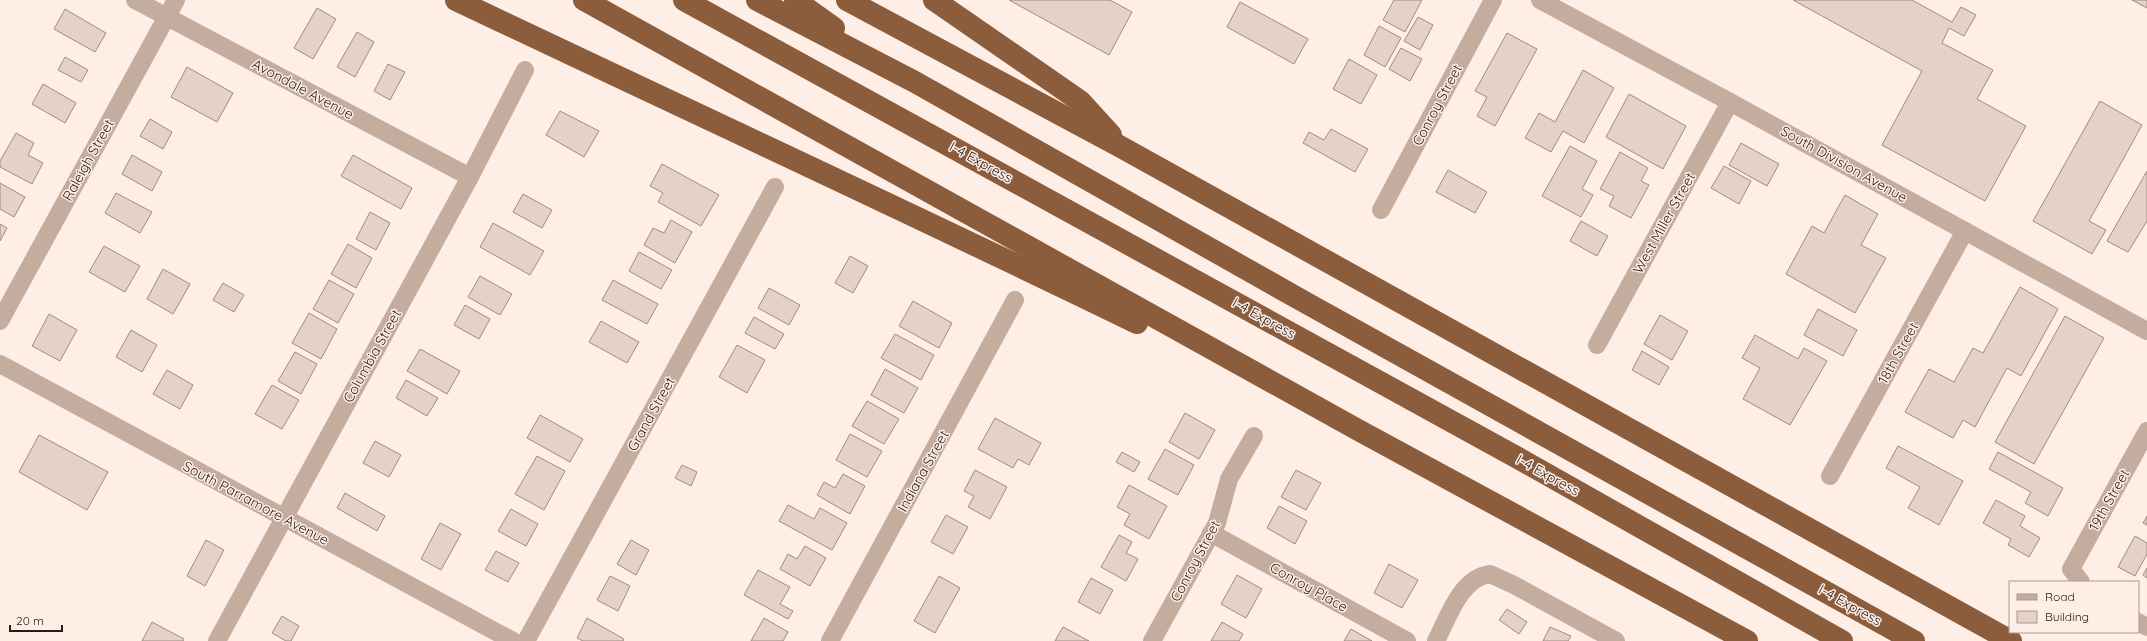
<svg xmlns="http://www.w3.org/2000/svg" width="2147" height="641" viewBox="0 0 2147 641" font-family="Quicksand,sans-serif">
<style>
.building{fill:#e5d2c7;stroke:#9d8c82}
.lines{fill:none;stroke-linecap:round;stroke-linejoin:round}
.minor{stroke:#c4ac9e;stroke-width:18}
.highway{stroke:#8c5d3d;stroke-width:22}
.labels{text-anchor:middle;stroke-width:3;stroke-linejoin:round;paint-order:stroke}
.street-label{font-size:14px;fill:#231c18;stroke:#feeee5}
</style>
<rect width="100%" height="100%" fill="#feeee5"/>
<g class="building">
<path d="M1009 0H1110L1132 12 1109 55Z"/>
<path d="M1394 0H1422L1405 32 1383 20Z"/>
<path d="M1793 0H1912L1952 22 1961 7 1976 15 1964 36 1949 28 1942 43 1993 70 1977 99 2026 126 1985 201 1882 145 1922 71Z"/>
<path d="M2132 0H2147V8Z"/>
<path d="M1240 2 1308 39 1294 64 1227 27Z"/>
<path d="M317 8 336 19 313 59 294 48Z"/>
<path d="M65 9 106 33 95 52 54 29Z"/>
<path d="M1418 17 1433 25 1420 50 1404 41Z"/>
<path d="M1379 26 1401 38 1385 67 1364 55Z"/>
<path d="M357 32 374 42 355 77 337 67Z"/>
<path d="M1507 33 1537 49 1495 126 1477 116 1487 97 1475 91Z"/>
<path d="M1401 48 1422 59 1410 81 1389 69Z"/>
<path d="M65 57 88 70 81 82 58 70Z"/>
<path d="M1349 59 1377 75 1361 104 1333 89Z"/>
<path d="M388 64 405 72 390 100 374 91Z"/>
<path d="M187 67 233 93 217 122 171 97Z"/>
<path d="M1583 70 1614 88 1584 143 1563 131 1551 152 1525 138 1539 113 1555 122Z"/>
<path d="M43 84 76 103 65 123 32 104Z"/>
<path d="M1629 94 1686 126 1663 169 1606 137Z"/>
<path d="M2100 101 2142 125 2089 221 2106 230 2092 254 2033 221Z"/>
<path d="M560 111 599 131 584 157 546 135Z"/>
<path d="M150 119 172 132 163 149 140 136Z"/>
<path d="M1331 129 1368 149 1355 172 1303 143 1309 132 1324 140Z"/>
<path d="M16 133 34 143 28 155 43 163 32 184 0 167V161Z"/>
<path d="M1741 143 1779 164 1767 186 1729 165Z"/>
<path d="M1570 146 1597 161 1582 189 1593 195 1581 217 1542 196Z"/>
<path d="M1620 152 1648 168 1641 181 1649 185 1631 218 1609 206 1614 196 1600 189Z"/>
<path d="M132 155 162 172 152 191 122 174Z"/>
<path d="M353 155 412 188 401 209 341 176Z"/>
<path d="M662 164 719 195 701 226 658 202 663 193 650 186Z"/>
<path d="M1724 166 1751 181 1739 204 1711 188Z"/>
<path d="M1448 170 1487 192 1475 213 1436 192Z"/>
<path d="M2147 171V221L2128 252 2107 241Z"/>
<path d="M0 183 25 197 14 217 0 209Z"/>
<path d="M116 193 152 212 140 233 105 213Z"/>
<path d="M523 194 552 210 542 228 513 212Z"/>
<path d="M1845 195 1878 214 1861 245 1886 258 1855 313 1786 274 1812 226 1824 233Z"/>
<path d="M370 212 390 223 376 250 356 239Z"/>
<path d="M671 220 692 232 675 263 644 245 653 228 664 233Z"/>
<path d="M1581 221 1608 236 1597 256 1570 241Z"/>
<path d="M493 223 544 251 530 275 480 247Z"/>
<path d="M0 224 7 228 0 241Z"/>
<path d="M348 244 372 258 356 288 331 274Z"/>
<path d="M104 246 140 266 125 292 89 272Z"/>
<path d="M639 252 672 270 661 289 629 271Z"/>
<path d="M850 256 868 266 853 293 835 283Z"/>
<path d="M163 269 190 284 173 314 147 299Z"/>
<path d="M480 276 512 294 500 315 468 297Z"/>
<path d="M329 280 354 294 338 323 313 309Z"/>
<path d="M613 280 658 304 647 324 602 300Z"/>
<path d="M223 283 244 295 234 312 213 300Z"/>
<path d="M2020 287 2058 309 2021 376 2007 368 1975 427 1963 420 1953 438 1905 412 1929 369 1954 382 1973 348 1983 353Z"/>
<path d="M769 288 800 305 789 325 758 308Z"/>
<path d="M913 301 952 323 939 348 899 326Z"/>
<path d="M465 305 490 319 479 339 454 325Z"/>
<path d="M1818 309 1857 330 1843 356 1804 335Z"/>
<path d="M309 313 337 329 321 359 292 343Z"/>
<path d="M49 314 77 330 60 361 32 346Z"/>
<path d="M1660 315 1688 331 1672 360 1644 344Z"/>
<path d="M2065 316 2104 338 2034 464 1995 442Z"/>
<path d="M754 317 784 334 775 349 745 333Z"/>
<path d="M601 321 639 342 627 363 589 342Z"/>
<path d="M131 330 157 345 142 372 116 357Z"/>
<path d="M895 334 934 355 921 380 881 358Z"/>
<path d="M1755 335 1798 359 1804 348 1827 361 1790 425 1743 399 1760 368 1742 358Z"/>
<path d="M737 345 765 360 747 393 719 377Z"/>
<path d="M420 349 460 371 447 394 407 371Z"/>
<path d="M1642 351 1669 367 1659 385 1632 370Z"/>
<path d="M295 352 317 364 301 394 278 381Z"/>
<path d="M885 369 918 388 904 413 871 395Z"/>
<path d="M167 370 193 385 180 409 153 394Z"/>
<path d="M406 380 438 398 427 416 396 398Z"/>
<path d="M272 385 299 400 282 429 255 414Z"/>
<path d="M867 401 899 419 884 444 852 426Z"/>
<path d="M1185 413 1215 430 1199 459 1169 442Z"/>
<path d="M540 415 583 439 570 462 527 438Z"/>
<path d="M995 418 1041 443 1029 465 1018 459 1013 468 978 449Z"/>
<path d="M850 434 882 451 867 477 836 460Z"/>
<path d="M39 435 108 472 87 510 19 472Z"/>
<path d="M375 441 401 455 389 477 363 463Z"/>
<path d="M1898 446 1963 481 1939 525 1908 508 1920 487 1886 468Z"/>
<path d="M1165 449 1194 465 1178 495 1148 479Z"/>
<path d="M1122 452 1140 462 1134 472 1116 462Z"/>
<path d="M1998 452 2063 488 2048 516 2025 503 2031 492 1989 469Z"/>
<path d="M537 456 565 471 544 510 515 494Z"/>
<path d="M682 465 697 472 691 486 675 478Z"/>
<path d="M975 470 1007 487 990 519 968 507 974 496 964 491Z"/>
<path d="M1296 470 1321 483 1306 510 1281 497Z"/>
<path d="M843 474 865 486 850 514 817 495 824 482 835 488Z"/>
<path d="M1129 485 1167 506 1149 539 1124 525 1130 514 1117 507Z"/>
<path d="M345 493 385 516 377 531 337 508Z"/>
<path d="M1996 500 2025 516 2020 526 2040 538 2029 557 2008 545 2011 539 1983 523Z"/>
<path d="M788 505 814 519 820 508 847 523 832 550 779 521Z"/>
<path d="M1279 506 1307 521 1295 544 1267 528Z"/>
<path d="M511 509 538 524 526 546 498 531Z"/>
<path d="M946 515 968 527 953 554 931 542Z"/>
<path d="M2147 516V525L2143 523Z"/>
<path d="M440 523 461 534 441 570 421 559Z"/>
<path d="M1119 535 1132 542 1126 553 1138 559 1126 581 1101 567Z"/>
<path d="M2135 536 2147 543V554L2135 576 2118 567Z"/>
<path d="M206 540 224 550 205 586 187 576Z"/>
<path d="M631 540 649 550 636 575 617 564Z"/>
<path d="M805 546 826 558 810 586 780 569 788 554 797 559Z"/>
<path d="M496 551 519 563 508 582 485 570Z"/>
<path d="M1389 564 1418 580 1402 608 1374 593Z"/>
<path d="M2147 568V578L2143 575Z"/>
<path d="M758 570 790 587 780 604 793 611 788 619 744 595Z"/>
<path d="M1237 575 1262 589 1246 618 1221 604Z"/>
<path d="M610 576 630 586 618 611 597 600Z"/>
<path d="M939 576 960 588 935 633 914 621Z"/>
<path d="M1091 578 1113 590 1100 614 1078 602Z"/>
<path d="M1507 609 1527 622 1519 634 1499 620Z"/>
<path d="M282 616 299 626 291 641H286L272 633Z"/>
<path d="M587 618 624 639 623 641H583L577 638Z"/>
<path d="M764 618 788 632 783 641H751Z"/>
<path d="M152 622 184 639 183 641H142Z"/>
<path d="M1222 622 1243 634 1239 641H1211Z"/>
<path d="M1063 627 1089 641H1055Z"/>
<path d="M1550 627 1571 636 1568 641H1543Z"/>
<path d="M1351 629 1372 641H1344Z"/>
</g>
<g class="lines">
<g class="minor">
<path d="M135 0 470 177"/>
<path d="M1540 0 1730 102 2147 331"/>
<path d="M1381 210 1493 0"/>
<path d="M0 321 176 0"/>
<path d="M1597 345 1730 102"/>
<path d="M0 364 513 641"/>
<path d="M1830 476 1965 231"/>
<path d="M1211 533 1407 641"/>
<path d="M2081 582 2071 569 2147 431"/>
<path d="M2138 622 2147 627"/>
<path d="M217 641 470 177 525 70"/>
<path d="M526 641 775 187"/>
<path d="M830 641 1015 300"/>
<path d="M1152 641 1217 523 1229 479 1254 436"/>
<path d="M1436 641C1448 618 1460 578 1490 574L1514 585 1616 641"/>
</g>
<g class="highway">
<path d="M456 0C683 108 911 213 1137 323"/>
<path d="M584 0 1360 431 1747 641"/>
<path d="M684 0 1518 458 1842 641"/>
<path d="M757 0 915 82 1301 300 1914 641"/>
<path d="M795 0 834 28"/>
<path d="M847 0 1121 147 2011 641"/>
<path d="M934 0 1080 101 1111 135"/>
</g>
</g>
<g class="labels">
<g class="street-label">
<text transform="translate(303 89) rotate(28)" y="5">Avondale Avenue</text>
<text transform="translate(1437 105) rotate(-62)" y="5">Conroy Street</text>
<text transform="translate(88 160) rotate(-61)" y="5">Raleigh Street</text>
<text transform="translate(981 162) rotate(29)" y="5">I-4 Express</text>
<text transform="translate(1844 164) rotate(29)" y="5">South Division Avenue</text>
<text transform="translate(1664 223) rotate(-61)" y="5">West Miller Street</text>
<text transform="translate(1264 318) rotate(29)" y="5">I-4 Express</text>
<text transform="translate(1898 353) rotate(-61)" y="5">18th Street</text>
<text transform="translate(372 356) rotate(-61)" y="5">Columbia Street</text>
<text transform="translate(651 414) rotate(-61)" y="5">Grand Street</text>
<text transform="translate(923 471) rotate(-61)" y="5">Indiana Street</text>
<text transform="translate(1548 475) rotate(29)" y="5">I-4 Express</text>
<text transform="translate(2109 500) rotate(-61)" y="5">19th Street</text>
<text transform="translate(256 503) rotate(28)" y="5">South Parramore Avenue</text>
<text transform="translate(1195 561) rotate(-62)" y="5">Conroy Street</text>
<text transform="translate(1309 587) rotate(29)" y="5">Conroy Place</text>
<text transform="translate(1850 605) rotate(29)" y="5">I-4 Express</text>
</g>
</g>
<rect x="2009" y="581" width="130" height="52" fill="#feeee5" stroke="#a69a93"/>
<rect x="2017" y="594" width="20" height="6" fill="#c4ac9e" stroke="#a69a93"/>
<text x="2045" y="601" font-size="12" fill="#231c18">Road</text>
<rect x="2017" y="611" width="20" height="12" fill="#e5d2c7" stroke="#a69a93"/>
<text x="2045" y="621" font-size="12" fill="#231c18">Building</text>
<path d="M10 625v6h52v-6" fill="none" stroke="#231c18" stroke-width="2"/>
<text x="16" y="625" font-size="12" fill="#231c18" stroke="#feeee5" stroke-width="3" paint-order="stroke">20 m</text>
</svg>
